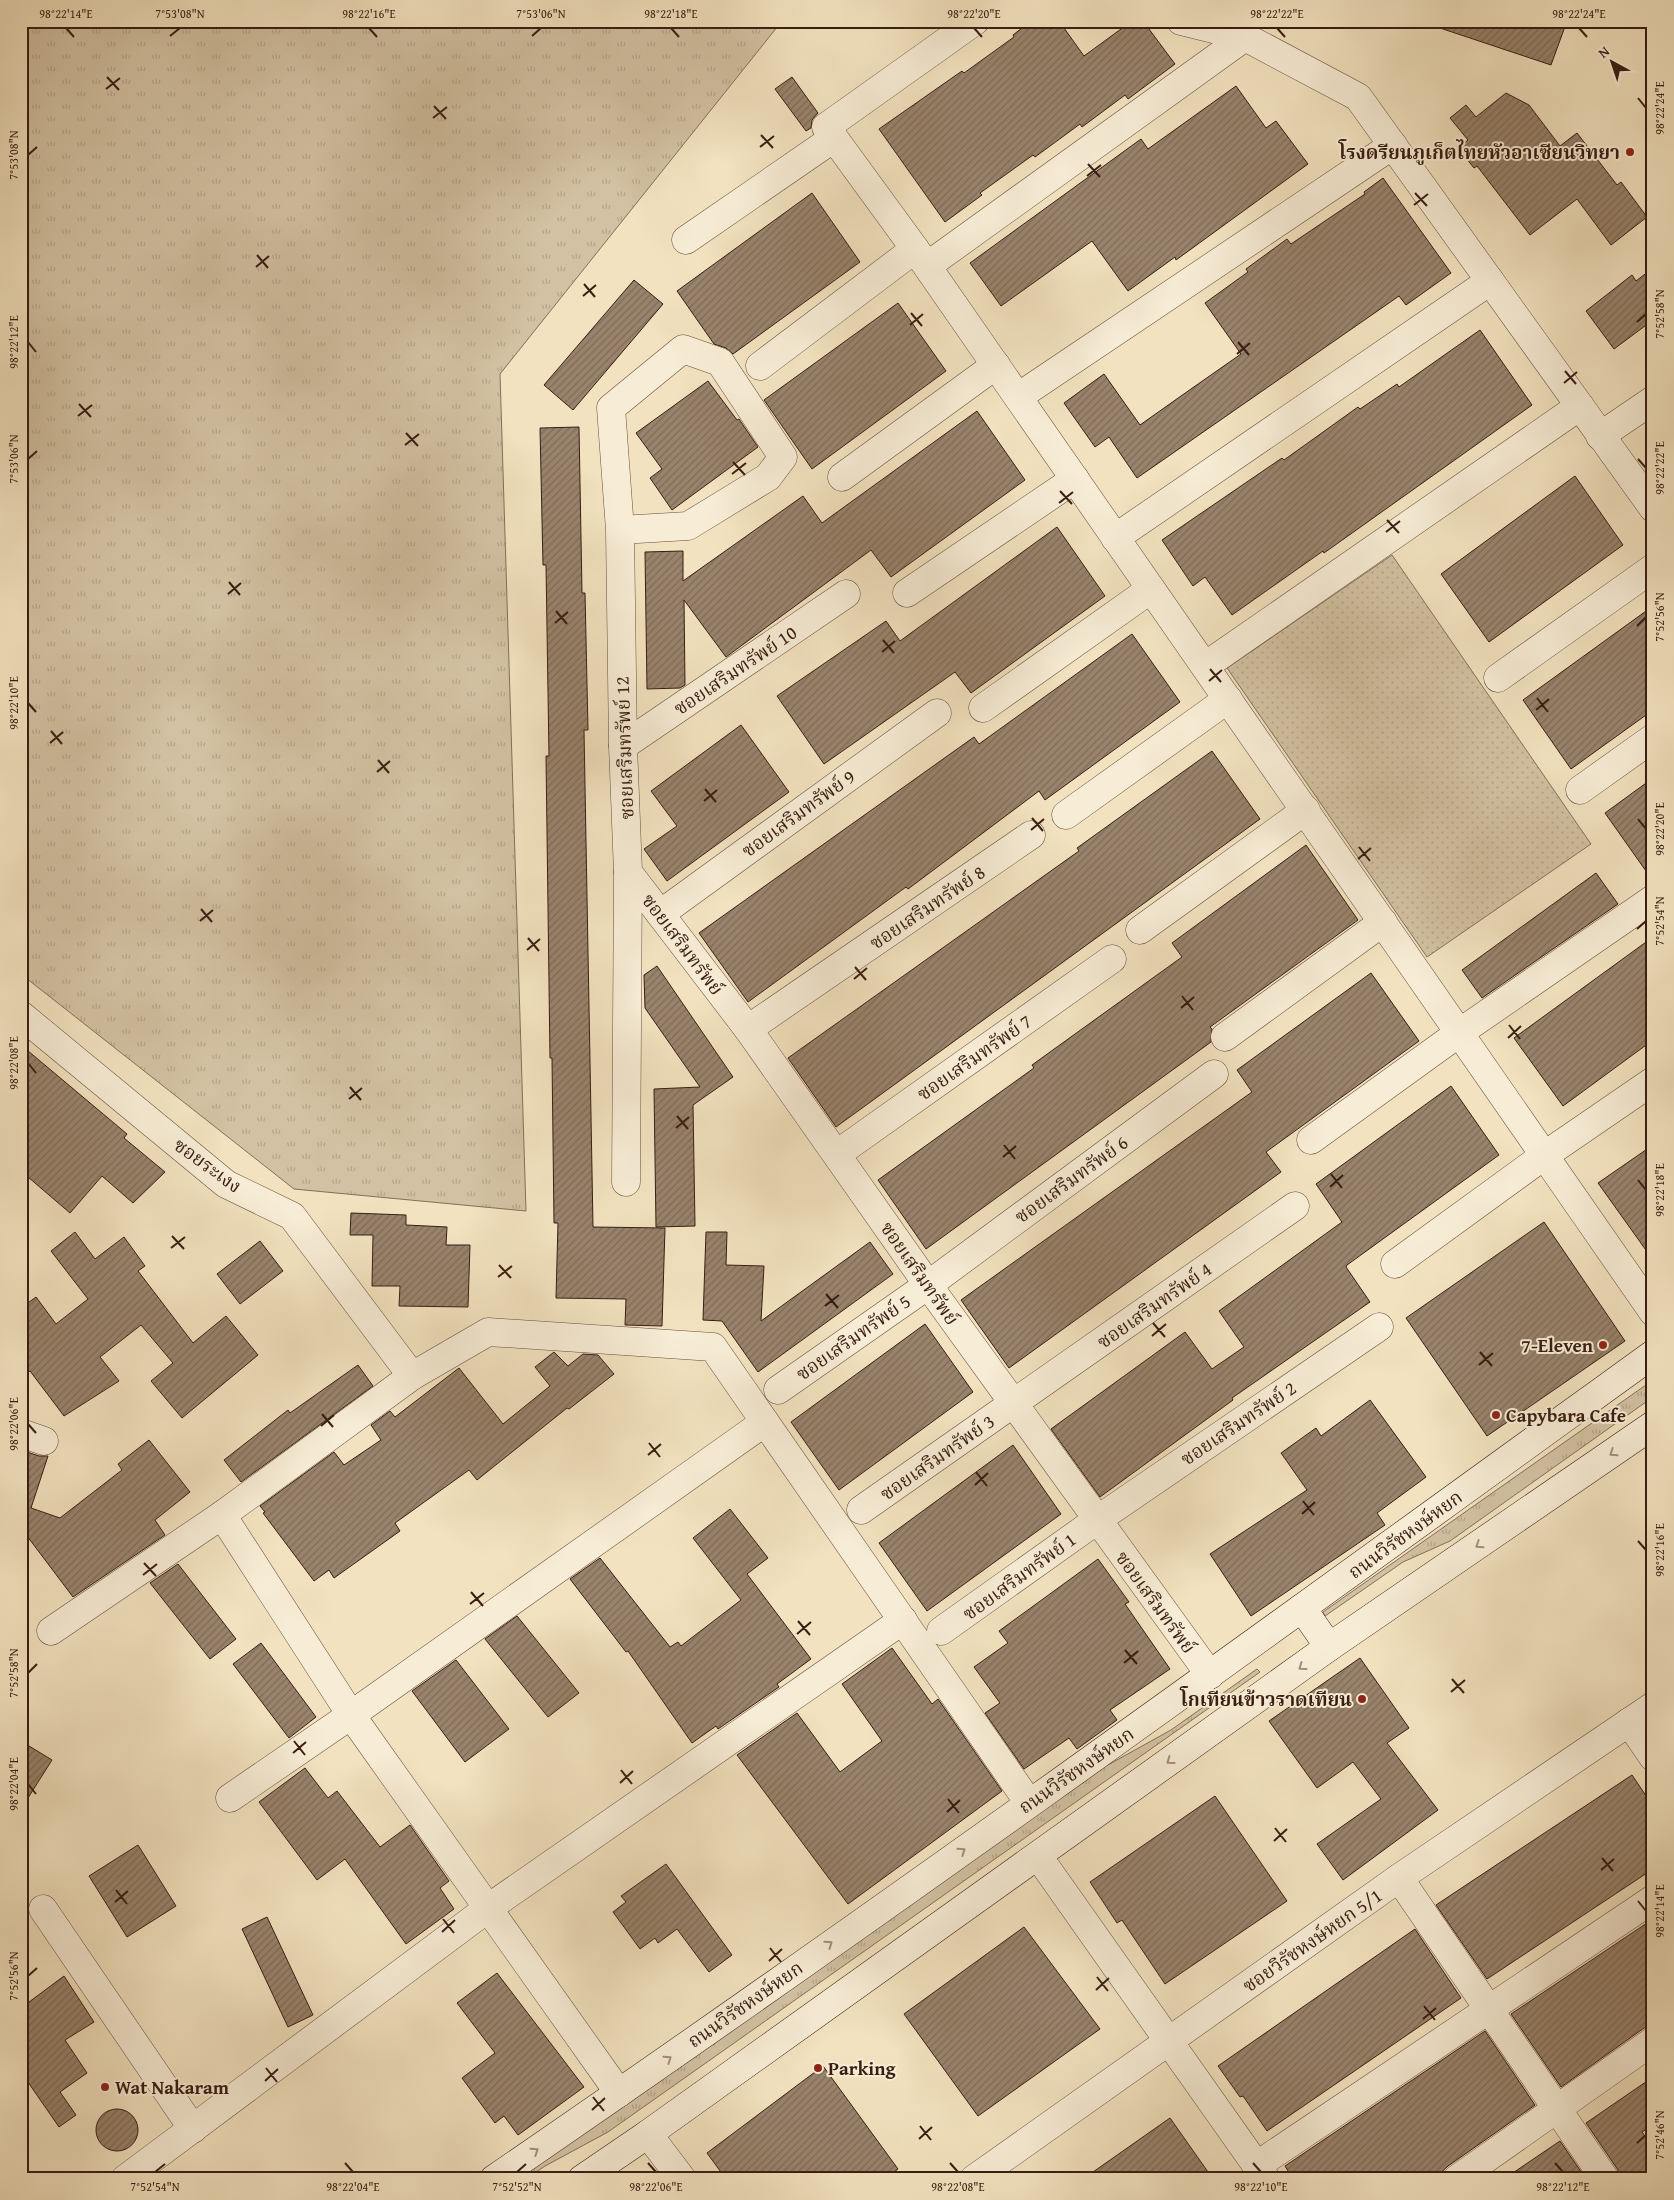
<svg xmlns="http://www.w3.org/2000/svg" width="1674" height="2200" viewBox="0 0 1674 2200" font-family="'Gentium Book Plus','Noto Serif Thai',serif">
<style>
.grass{fill:url(#grass-tufts);stroke:#856f5a}
.park{fill:url(#park-dots);stroke:#856f5a}
.building{fill:url(#building-hatch);stroke:#381d13}
.lines{fill:none;stroke-linecap:round;stroke-linejoin:round}
.minor-casing{stroke:#664e3e;stroke-width:29}
.secondary-casing{stroke:#381d13;stroke-width:29}
.minor{stroke:#f7ecd5;stroke-width:28}
.secondary{stroke:#f7ecd5;stroke-width:28}
.oneway{stroke:#a18f7e}
.ticks{fill:none;stroke:#381d13;stroke-width:2}
.poi-dot{fill:#8f2418;stroke:#f7ecd5;stroke-width:2}
.labels{text-anchor:middle;stroke-width:4;stroke-linejoin:round;paint-order:stroke}
.poi-label{font-size:19px;font-weight:bold;fill:#381d13;stroke:#f7ecd5;text-anchor:end}
.street-label{font-size:19px;fill:#381d13;stroke:#f7ecd5}
.neatline{fill:none;stroke:#381d13;stroke-width:2}
.ticks-label{font-size:12px;text-anchor:middle;fill:#381d13}
</style>
<defs>
<pattern id="grass-tufts" width="24" height="20" patternUnits="userSpaceOnUse" patternTransform="scale(1.25)"><rect width="24" height="20" fill="#d2c1a2"/><path d="M3 7l-1-3M5 7V3M7 7l1-3M15 17l-1-3M17 17v-4M19 17l1-3" fill="none" stroke="#b5a58b"/></pattern>
<pattern id="park-dots" width="8" height="8" patternUnits="userSpaceOnUse" patternTransform="scale(1.25)"><rect width="8" height="8" fill="#d2c1a2"/><path d="M2 2h.1M6 6h.1" fill="none" stroke="#b5a58b" stroke-width="1.8" stroke-linecap="round"/></pattern>
<pattern id="building-hatch" width="6" height="6" patternUnits="userSpaceOnUse" patternTransform="scale(1.25)"><rect width="6" height="6" fill="#99836c"/><path d="M-1 1l2-2M0 6l6-6M5 7l2-2" fill="none" stroke="#7e6b58"/></pattern>
</defs>
<rect width="100%" height="100%" fill="#f2e2bf"/>
<filter id="stains"><feTurbulence type="fractalNoise" baseFrequency=".004" numOctaves="4"/><feColorMatrix values="0 0 0 0 .2 0 0 0 0 .09 0 0 0 0 .02 0 0 0 .5 -.17"/></filter>
<radialGradient id="worn" r=".72"><stop offset=".6" stop-color="#630" stop-opacity="0"/><stop offset="1" stop-color="#630" stop-opacity=".3"/></radialGradient>
<g class="grass">
<path d="M21 21H782L500 374 526 1211 294 1189 21 974Z"/>
<path d="M1653 1380V1397L1450 1541 1403 1562 1325 1616 1323 1612Z"/>
<path d="M1257 1669 1260 1672 608 2132 545 2166 526 2179H517L1106 1766 1171 1730Z"/>
</g>
<path class="park" d="M1392 555 1591 844 1427 957 1227 668Z"/>
<g class="building">
<path d="M1031 21H1059L1084 56 1132 21H1143L1175 64 1128 99 1125 95 1082 127 1080 124 1035 157 1033 155 980 193 982 195 945 222 879 129 962 71 964 73 1014 37 1013 35Z"/>
<path d="M1431 21H1567L1551 65 1431 25Z"/>
<path d="M792 77 818 113 812 120 811 128 806 131 775 89Z"/>
<path d="M1236 86 1266 128 1276 121 1308 164 1176 260 1175 257 1128 291 1092 241 1001 306 970 263 1141 139 1148 149Z"/>
<path d="M1506 93 1529 105 1560 146 1577 133 1617 185 1621 182 1647 217 1611 245 1577 199 1530 235 1477 166 1474 168 1458 148 1468 140 1450 118 1466 105 1476 117Z"/>
<path d="M1383 178 1451 273 1406 305 1399 296 1137 478 1109 437 1095 447 1064 403 1104 374 1140 425 1181 396 1241 354 1205 303 1248 272 1246 269 1287 239 1291 244 1365 194 1364 192Z"/>
<path d="M812 193 860 262 733 354 726 348 714 344 677 291Z"/>
<path d="M1653 268V320L1614 349 1586 311 1632 275 1636 281Z"/>
<path d="M634 280 663 304 573 410 544 385Z"/>
<path d="M898 303 946 371 812 469 764 400Z"/>
<path d="M1480 330 1532 405 1324 553 1323 551 1232 615 1205 577 1193 586 1162 540 1282 458 1284 460 1358 407 1360 409 1397 384 1399 387Z"/>
<path d="M708 381 737 420 739 419 758 447 672 510 650 478 662 469 636 433Z"/>
<path d="M977 411 1025 480 891 577 871 550 726 657 684 600 685 685 680 688 647 689 645 552 683 551V581L803 496 822 523Z"/>
<path d="M579 427 582 593H585L588 730H584L593 1227 665 1228 662 1326 625 1325 626 1299 556 1298 558 1223H554L552 1058H550L546 756H549L546 565H543L540 428Z"/>
<path d="M1575 476 1623 545 1489 642 1441 574Z"/>
<path d="M1057 527 1105 596 971 693 955 672 824 764 777 696 886 621 900 641Z"/>
<path d="M1653 606V710L1571 769 1523 700Z"/>
<path d="M1132 634 1180 702 1045 800 1039 791 908 889 906 887 748 1002 699 933 974 737 979 744Z"/>
<path d="M741 725 789 792 667 881 644 849 677 826 651 791Z"/>
<path d="M1212 751 1260 819 836 1127 788 1058 1079 851 1077 848Z"/>
<path d="M1653 778V881L1605 813Z"/>
<path d="M1306 845 1358 920 1210 1027 1212 1029 1211 1042 926 1249 878 1180 1034 1068 1032 1065 1182 957 1172 943Z"/>
<path d="M1596 873 1618 904 1482 998 1462 970Z"/>
<path d="M1653 937V1040L1563 1106 1514 1038Z"/>
<path d="M657 966 733 1077 693 1105 695 1226 656 1227 654 1089 700 1087 645 1008 644 975Z"/>
<path d="M1371 973 1419 1041 1266 1152 1281 1172 1009 1368 961 1300 1252 1092 1237 1070Z"/>
<path d="M21 1045 127 1134 124 1138 165 1172 133 1203 102 1176 70 1213 21 1171Z"/>
<path d="M1451 1086 1499 1155 1347 1265 1346 1267 1370 1302 1232 1398 1233 1400 1100 1497 1051 1429 1185 1332 1212 1369 1244 1347 1219 1311 1342 1222 1316 1184Z"/>
<path d="M1653 1145V1260L1598 1183Z"/>
<path d="M351 1213 406 1215V1225L447 1227 446 1245H470L468 1307 399 1306 400 1286H372L373 1235H350Z"/>
<path d="M1544 1222 1625 1341 1487 1436 1406 1318Z"/>
<path d="M75 1232 95 1259 124 1237 145 1266 138 1271 193 1343 226 1316 258 1355 182 1418 151 1381 173 1363 141 1325 100 1357 119 1381 64 1416 30 1371 21 1378V1308L36 1297 56 1324 88 1299 51 1251Z"/>
<path d="M706 1232H727L726 1265 764 1266 761 1321 870 1242 893 1274 758 1372 722 1321 703 1320Z"/>
<path d="M260 1241 283 1271 240 1304 217 1274Z"/>
<path d="M925 1324 973 1392 839 1490 791 1422Z"/>
<path d="M554 1352 568 1366 583 1354 598 1355 614 1374 569 1409 567 1408 477 1480 469 1470 395 1523 400 1531 334 1578 329 1570 314 1581 263 1513 265 1512 260 1506 334 1452 344 1465 381 1440 371 1425 390 1411 395 1417 459 1368 503 1424 550 1386 535 1367Z"/>
<path d="M358 1365 373 1386 241 1482 224 1460 288 1410 290 1413Z"/>
<path d="M1370 1400 1426 1477 1377 1513 1385 1525 1251 1616 1210 1554 1307 1490 1281 1453 1316 1428 1321 1436Z"/>
<path d="M149 1440 190 1492 155 1520 165 1535 73 1597 21 1528V1450L39 1456H48L31 1508 60 1518 122 1470 118 1464Z"/>
<path d="M1013 1445 1061 1514 927 1611 879 1543Z"/>
<path d="M730 1509 768 1558 747 1574 811 1659 777 1684 779 1687 718 1729 716 1726 692 1743 628 1651 626 1652 570 1579 600 1558 670 1647 678 1642 681 1646 741 1600 693 1538Z"/>
<path d="M1098 1559 1129 1602 1125 1604 1170 1669 1110 1710 1117 1720 1077 1749 1069 1738 1024 1769 985 1713 1000 1703 974 1667 1008 1643 999 1631Z"/>
<path d="M178 1564 236 1639 210 1659 150 1583Z"/>
<path d="M517 1616 579 1693 548 1717 485 1639Z"/>
<path d="M261 1643 316 1717 289 1738 233 1664Z"/>
<path d="M892 1648 932 1704 938 1699 1002 1791 848 1904 737 1755 797 1713 840 1772 882 1741 842 1684Z"/>
<path d="M1360 1658 1409 1728 1387 1743 1438 1810 1343 1880 1317 1844 1381 1799 1353 1762 1317 1788 1269 1721Z"/>
<path d="M456 1660 509 1729 465 1762 412 1691Z"/>
<path d="M21 1741 52 1760 21 1809Z"/>
<path d="M305 1768 328 1798 337 1791 380 1847 410 1825 449 1881 440 1888 454 1909 406 1944 345 1859 317 1880 259 1802Z"/>
<path d="M1632 1775 1653 1806V1869L1487 1979 1436 1905Z"/>
<path d="M1215 1796 1287 1901 1165 1984 1122 1920 1117 1923 1090 1882Z"/>
<path d="M138 1845 176 1906 127 1937 89 1876Z"/>
<path d="M666 1864 732 1955 709 1972 677 1929 658 1943 655 1938 640 1949 613 1912 626 1902 621 1896Z"/>
<path d="M267 1917 313 2015 288 2027 242 1929Z"/>
<path d="M1653 1919V2024L1644 2028 1561 2087 1511 2014Z"/>
<path d="M1024 1927 1100 2029 978 2116 904 2014Z"/>
<path d="M1415 1929 1461 1998 1267 2131 1243 2096 1240 2097 1218 2066Z"/>
<path d="M497 1973 584 2087 518 2135 504 2116 495 2123 462 2078 495 2053 457 2003Z"/>
<path d="M64 1976 94 2022 65 2040 87 2073 60 2092 76 2115 59 2127 21 2072V2008Z"/>
<path d="M1485 2031 1535 2105 1448 2166 1434 2179H1293L1285 2166Z"/>
<path d="M823 2066 898 2169 884 2179H726L707 2153Z"/>
<path d="M1653 2077V2125L1642 2132 1653 2148V2179H1620L1618 2170 1586 2123Z"/>
<circle cx="117" cy="2130" r="21"/>
<path d="M1170 2118 1213 2179H1083Z"/>
<path d="M1560 2141 1584 2176 1579 2179H1504Z"/>
</g>
<g class="lines">
<g class="minor-casing">
<g id="minor">
<path d="M975 21 826 127 915 249 1653 1312"/>
<path d="M1181 21 1245 37 1358 97 1653 508"/>
<path d="M686 240 834 138"/>
<path d="M927 266 1245 37"/>
<path d="M760 366 915 249"/>
<path d="M1018 397 1393 145"/>
<path d="M1600 436 1653 400"/>
<path d="M842 477 996 365"/>
<path d="M620 530 688 526 768 477 783 457 720 362 683 349 611 408 620 530 623 746 628 872 626 1182"/>
<path d="M1115 538 1490 281"/>
<path d="M907 593 1075 479"/>
<path d="M1205 666 1580 406"/>
<path d="M1498 678 1653 568"/>
<path d="M983 708 1151 589"/>
<path d="M623 746 846 594"/>
<path d="M1580 790 1653 738"/>
<path d="M1066 815 1228 699"/>
<path d="M628 872 748 1029 928 1285 1210 1675"/>
<path d="M660 914 937 713"/>
<path d="M1140 930 1306 810"/>
<path d="M21 1015 226 1184 292 1216 412 1376"/>
<path d="M748 1029 1031 835"/>
<path d="M1225 1037 1383 922"/>
<path d="M1311 1140 1459 1033 1653 899"/>
<path d="M837 1154 1112 959"/>
<path d="M1395 1264 1545 1155 1653 1081"/>
<path d="M778 1390 928 1285 1214 1074"/>
<path d="M21 1433 44 1441"/>
<path d="M861 1510 1295 1206"/>
<path d="M222 1515 351 1715 619 2093"/>
<path d="M51 1631 222 1515 412 1376 488 1332 713 1347 1029 1803"/>
<path d="M941 1631 1097 1520 1379 1327"/>
<path d="M1629 1722 1653 1757"/>
<path d="M230 1798 351 1715 765 1422"/>
<path d="M1038 1856 1266 2179"/>
<path d="M1399 1878 1605 2179"/>
<path d="M43 1909 193 2129"/>
<path d="M648 2134 682 2179"/>
<path d="M1256 2166 1653 1899"/>
<path d="M125 2179 487 1909 903 1620"/>
<path d="M974 2179 1399 1878 1653 1706"/>
<path d="M1457 2179 1653 2041"/>
</g>
</g>
<g class="secondary-casing">
<g id="secondary">
<path d="M1302 1608 1329 1647"/>
<path d="M494 2179C885 1911 1269 1632 1653 1354"/>
<path d="M582 2179 648 2134 1329 1647 1653 1425"/>
</g>
</g>
<use href="#minor" class="minor"/>
<use href="#secondary" class="secondary"/>
</g>
<defs><path id="oneway-chevron" d="M-2-3.5L2.5 0L-2 3.5" fill="none" stroke-width="1.6" stroke-linecap="round" stroke-linejoin="round" transform="scale(1.25)"/></defs>
<g class="oneway">
<use href="#oneway-chevron" transform="translate(1613 1453) rotate(146)"/>
<use href="#oneway-chevron" transform="translate(1479 1545) rotate(146)"/>
<use href="#oneway-chevron" transform="translate(1302 1667) rotate(144)"/>
<use href="#oneway-chevron" transform="translate(1170 1761) rotate(144)"/>
<use href="#oneway-chevron" transform="translate(962 1851) rotate(-35)"/>
<use href="#oneway-chevron" transform="translate(829 1944) rotate(-35)"/>
<use href="#oneway-chevron" transform="translate(668 2059) rotate(-35)"/>
<use href="#oneway-chevron" transform="translate(535 2151) rotate(-34)"/>
</g>
<path class="ticks" d="M66 28 74 37M369 28 377 37M671 28 679 37M974 28 982 37M1277 28 1285 37M1579 28 1587 37M170 36 180 28M532 36 541 28M107 77 119 90M106 89 120 78M1638 98 1646 108M434 106 446 119M433 118 447 107M761 135 773 148M760 147 774 136M28 155 37 147M1088 164 1100 177M1087 176 1101 165M1415 193 1427 206M1414 205 1428 194M257 255 268 268M256 267 269 256M584 284 595 297M583 296 596 285M911 313 922 326M1637 322 1646 314M910 325 923 314M28 342 36 352M1238 342 1249 355M1237 354 1250 343M1565 371 1576 384M1564 383 1577 372M79 404 91 417M78 416 92 405M406 433 418 446M405 445 419 434M28 459 37 451M1638 459 1646 468M733 462 745 475M732 474 746 463M1060 491 1072 504M1059 503 1073 492M1387 520 1399 533M1386 532 1400 521M229 582 240 595M228 594 241 583M556 611 567 624M555 623 568 612M1637 626 1646 617M883 640 894 653M882 652 895 641M1210 669 1221 682M1209 681 1222 670M1537 698 1548 712M28 703 36 712M1536 710 1549 699M51 731 62 744M50 743 63 732M378 760 389 773M377 772 390 761M705 789 716 802M704 801 717 790M1032 818 1043 831M1638 819 1646 829M1031 830 1044 819M1359 847 1370 861M1358 859 1371 848M201 909 212 922M200 921 213 910M1637 929 1646 921M528 938 539 951M527 950 540 939M855 967 866 980M854 979 867 968M1182 996 1193 1010M1181 1008 1194 997M1509 1025 1520 1039M1508 1038 1521 1026M28 1063 36 1073M350 1087 361 1100M349 1099 362 1088M677 1116 688 1129M676 1128 689 1117M1004 1145 1015 1159M1003 1157 1016 1146M1331 1174 1342 1188M1638 1180 1646 1190M1330 1187 1343 1175M172 1236 184 1249M171 1248 185 1237M499 1265 511 1278M498 1277 512 1266M826 1294 838 1308M825 1306 839 1295M1153 1323 1165 1337M1152 1336 1166 1324M1480 1352 1492 1366M1479 1365 1493 1353M322 1414 333 1427M28 1424 36 1433M321 1426 334 1415M649 1443 660 1457M648 1455 661 1444M976 1472 987 1486M975 1485 988 1473M1303 1501 1314 1515M1302 1514 1315 1502M1638 1541 1646 1550M144 1563 156 1576M143 1575 157 1564M471 1592 483 1606M470 1604 484 1593M798 1621 810 1635M797 1634 811 1622M1125 1650 1137 1664M1124 1663 1138 1651M28 1673 37 1664M1452 1679 1464 1693M1451 1692 1465 1680M294 1741 305 1755M293 1753 306 1742M621 1770 632 1784M620 1783 633 1771M28 1784 36 1794M948 1799 959 1813M947 1812 960 1800M1275 1828 1286 1842M1274 1841 1287 1829M1602 1858 1613 1871M1601 1870 1614 1859M116 1890 127 1904M1638 1901 1646 1911M115 1902 128 1891M443 1919 454 1933M442 1932 455 1920M770 1948 781 1962M769 1961 782 1949M28 1976 37 1968M1097 1977 1108 1991M1096 1990 1109 1978M1424 2006 1435 2020M1423 2019 1436 2008M266 2068 277 2082M265 2081 278 2069M593 2097 604 2111M592 2110 605 2098M920 2126 931 2140M919 2139 932 2127M1637 2143 1646 2135M345 2163 353 2172M648 2163 656 2172M950 2163 958 2172M1253 2163 1261 2172M1555 2163 1563 2172M155 2172 165 2164M517 2172 526 2164"/>
<g class="poi-dot">
<circle cx="1630" cy="152" r="5"/>
<circle cx="1603" cy="1345" r="5"/>
<circle cx="1496" cy="1415" r="5"/>
<circle cx="1362" cy="1699" r="5"/>
<circle cx="818" cy="2068" r="5"/>
<circle cx="105" cy="2087" r="5"/>
</g>
<g class="labels">
<g class="poi-label">
<text x="1620" y="159">โรงดรียนภูเก็ตไทยหัวอาเซียนวิทยา</text>
<text x="1593" y="1352">7-Eleven</text>
<text x="1506" y="1422" text-anchor="start">Capybara Cafe</text>
<text x="1352" y="1706">โกเทียนข้าวราดเทียน</text>
<text x="828" y="2075" text-anchor="start">Parking</text>
<text x="115" y="2094" text-anchor="start">Wat Nakaram</text>
</g>
<g class="street-label">
<text transform="translate(735 670) rotate(-34)" y="7">ซอยเสริมทรัพย์ 10</text>
<text transform="translate(624 748) rotate(-92)" y="7">ซอยเสริมทรัพย์ 12</text>
<text transform="translate(798 813) rotate(-36)" y="7">ซอยเสริมทรัพย์ 9</text>
<text transform="translate(927 907) rotate(-34)" y="7">ซอยเสริมทรัพย์ 8</text>
<text transform="translate(683 944) rotate(53)" y="7">ซอยเสริมทรัพย์</text>
<text transform="translate(974 1057) rotate(-35)" y="7">ซอยเสริมทรัพย์ 7</text>
<text transform="translate(208 1165) rotate(36)" y="7">ซอยระเงง</text>
<text transform="translate(1071 1179) rotate(-36)" y="7">ซอยเสริมทรัพย์ 6</text>
<text transform="translate(920 1273) rotate(55)" y="7">ซอยเสริมทรัพย์</text>
<text transform="translate(1154 1305) rotate(-35)" y="7">ซอยเสริมทรัพย์ 4</text>
<text transform="translate(853 1337) rotate(-35)" y="7">ซอยเสริมทรัพย์ 5</text>
<text transform="translate(1238 1423) rotate(-34)" y="7">ซอยเสริมทรัพย์ 2</text>
<text transform="translate(937 1457) rotate(-35)" y="7">ซอยเสริมทรัพย์ 3</text>
<text transform="translate(1405 1534) rotate(-36)" y="7">ถนนวิรัชหงษ์หยก</text>
<text transform="translate(1019 1576) rotate(-36)" y="7">ซอยเสริมทรัพย์ 1</text>
<text transform="translate(1156 1602) rotate(54)" y="7">ซอยเสริมทรัพย์</text>
<text transform="translate(1076 1770) rotate(-35)" y="7">ถนนวิรัชหงษ์หยก</text>
<text transform="translate(1312 1940) rotate(-35)" y="7">ซอยวิรัชหงษ์หยก 5/1</text>
<text transform="translate(745 2004) rotate(-35)" y="7">ถนนวิรัชหงษ์หยก</text>
</g>
</g>
<rect width="1674" height="2200" fill="none" stroke="#f2e2bf" stroke-width="55"/>
<g transform="translate(1612 62) rotate(320)" stroke="#f7ecd5" stroke-width="4" paint-order="stroke">
<path d="M0-4L9 19L0 12L-9 19Z" fill="#381d13"/>
<text y="-8" font-size="14" font-weight="bold" text-anchor="middle" fill="#381d13">N</text>
</g>
<rect x="28" y="28" width="1618" height="2144" class="neatline"/>
<g class="ticks-label">
<text x="66" y="18">98°22'14"E</text>
<text x="180" y="18">7°53'08"N</text>
<text x="369" y="18">98°22'16"E</text>
<text x="541" y="18">7°53'06"N</text>
<text x="671" y="18">98°22'18"E</text>
<text x="974" y="18">98°22'20"E</text>
<text x="1277" y="18">98°22'22"E</text>
<text x="1579" y="18">98°22'24"E</text>
<text transform="translate(1660 108) rotate(-90)" y="4">98°22'24"E</text>
<text transform="translate(14 155) rotate(-90)" y="4">7°53'08"N</text>
<text transform="translate(1660 314) rotate(-90)" y="4">7°52'58"N</text>
<text transform="translate(14 342) rotate(-90)" y="4">98°22'12"E</text>
<text transform="translate(14 459) rotate(-90)" y="4">7°53'06"N</text>
<text transform="translate(1660 468) rotate(-90)" y="4">98°22'22"E</text>
<text transform="translate(1660 617) rotate(-90)" y="4">7°52'56"N</text>
<text transform="translate(14 703) rotate(-90)" y="4">98°22'10"E</text>
<text transform="translate(1660 829) rotate(-90)" y="4">98°22'20"E</text>
<text transform="translate(1660 921) rotate(-90)" y="4">7°52'54"N</text>
<text transform="translate(14 1063) rotate(-90)" y="4">98°22'08"E</text>
<text transform="translate(1660 1190) rotate(-90)" y="4">98°22'18"E</text>
<text transform="translate(14 1424) rotate(-90)" y="4">98°22'06"E</text>
<text transform="translate(1660 1550) rotate(-90)" y="4">98°22'16"E</text>
<text transform="translate(14 1673) rotate(-90)" y="4">7°52'58"N</text>
<text transform="translate(14 1784) rotate(-90)" y="4">98°22'04"E</text>
<text transform="translate(1660 1911) rotate(-90)" y="4">98°22'14"E</text>
<text transform="translate(14 1976) rotate(-90)" y="4">7°52'56"N</text>
<text transform="translate(1660 2135) rotate(-90)" y="4">7°52'46"N</text>
<text x="155" y="2191">7°52'54"N</text>
<text x="353" y="2191">98°22'04"E</text>
<text x="517" y="2191">7°52'52"N</text>
<text x="656" y="2191">98°22'06"E</text>
<text x="958" y="2191">98°22'08"E</text>
<text x="1261" y="2191">98°22'10"E</text>
<text x="1563" y="2191">98°22'12"E</text>
</g>
<rect width="100%" height="100%" filter="url(#stains)"/>
<rect width="100%" height="100%" fill="url(#worn)"/>
</svg>
